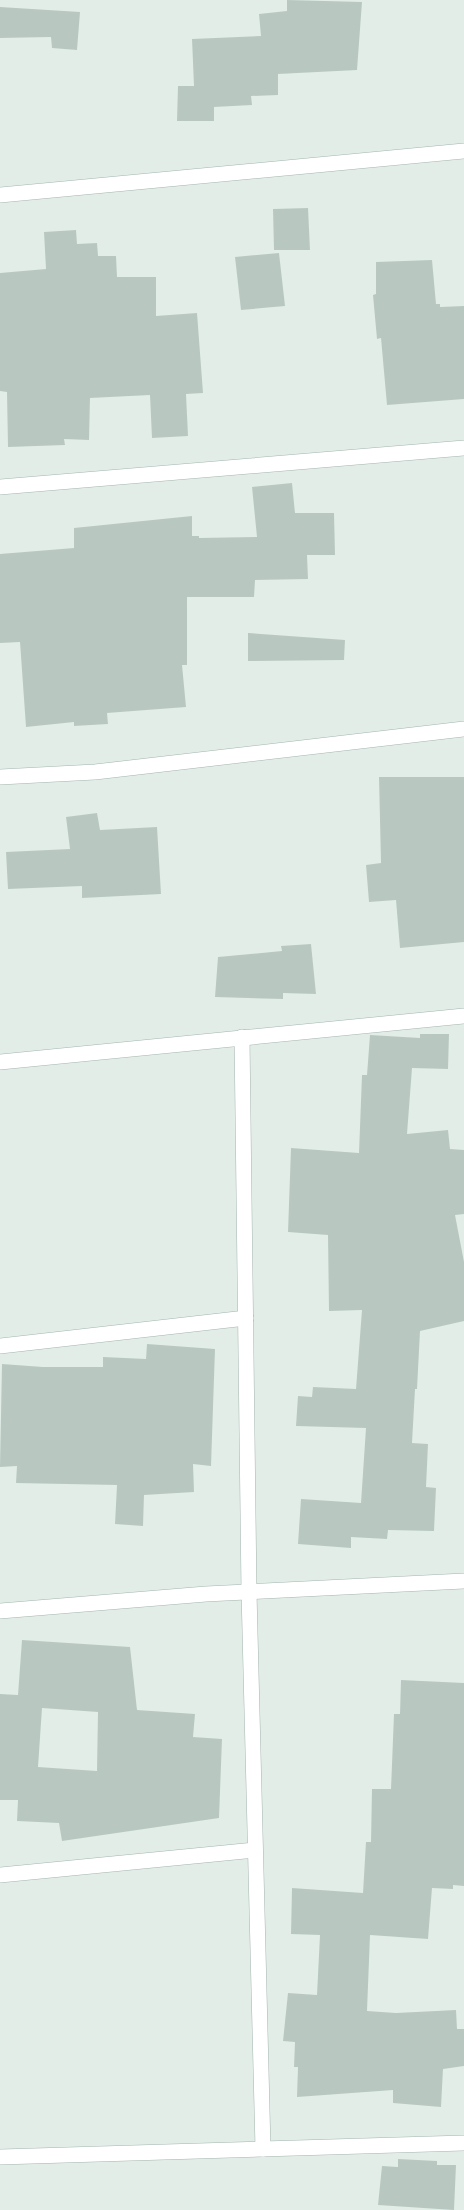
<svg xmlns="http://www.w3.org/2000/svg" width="464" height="2210" viewBox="0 0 464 2210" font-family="Ubuntu,sans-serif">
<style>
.building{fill:#b8c8c1;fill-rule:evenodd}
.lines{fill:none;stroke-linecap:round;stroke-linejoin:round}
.minor-casing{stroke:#a5b5af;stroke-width:16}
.minor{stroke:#fff;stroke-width:15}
</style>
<rect width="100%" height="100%" fill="#e2ede8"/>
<g class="building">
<path d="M287 0 362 2 357 70 278 74V95L251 96 252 105 214 107V121H177L178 86H194L192 39 261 36 259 14 287 11Z"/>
<path d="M0 7 80 12 77 50 52 48 51 37 0 38Z"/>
<path d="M308 208 310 250H274L273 209Z"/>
<path d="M76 230 77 244 97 243 98 256H116L117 277H156V316L197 313 203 393 186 394 188 436 152 438 150 395 90 398 89 440 64 439 65 445 8 447 7 392 0 391V273L46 269 44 232Z"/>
<path d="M279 253 285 306 241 310 235 257Z"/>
<path d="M432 260 436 304H440V307L464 306V399L387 405 381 338 377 339 373 295 376 294V262Z"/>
<path d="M292 483 295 513H334L335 555H307L308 579 255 580 254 597H187V665H182L186 707 107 713 108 724 74 726V722L26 727 20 642 0 643V554L74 548V528L192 516V536H199V538L257 537 252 487Z"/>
<path d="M248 633 345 640 344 660 248 661Z"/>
<path d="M379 777H464V942L400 948 396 900 369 902 366 865 381 863Z"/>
<path d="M97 813 100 830 157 827 161 894 82 898V886L8 889 6 852 70 849 66 817Z"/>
<path d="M311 944 316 994 283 993V999L215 997 218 957 282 951 281 946Z"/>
<path d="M420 1034H449L448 1069 412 1068 407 1134 448 1130 450 1149 464 1150V1214L455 1215 464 1262V1321L420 1331 417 1389H415L412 1443 428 1444 426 1487 436 1488 434 1531 388 1530 387 1539 351 1537V1548L298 1544 301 1499 361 1503 366 1428 296 1426 298 1396 312 1397 313 1387 356 1389 362 1310 329 1311 328 1235 288 1232 291 1148 359 1153 362 1075H367L370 1035 420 1038Z"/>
<path d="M147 1344 215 1349 211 1466 193 1464 194 1492 144 1495 143 1526 115 1524 117 1485 16 1483 17 1466 0 1467 2 1364 43 1367H103V1357L146 1359Z"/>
<path d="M22 1640 130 1647 137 1710 195 1714 193 1737 222 1739 219 1818 62 1841 59 1823 17 1821 18 1800H0V1694L18 1695ZM42 1708 98 1712 97 1771 38 1767Z"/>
<path d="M401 1680 464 1683V1886L453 1885V1889L432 1888 428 1939 370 1935 367 2011 396 2013 456 2010 457 2029H464V2066L443 2069 441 2107 393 2103V2090L297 2097 298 2067H294L295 2042 283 2041 288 1993 317 1995 320 1935 291 1934 292 1888 363 1893 366 1842H371L372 1789H391L394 1714H400Z"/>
<path d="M398 2159 437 2161V2165H456L454 2210 378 2205 382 2166 398 2167Z"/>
</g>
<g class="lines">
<g class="minor-casing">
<g id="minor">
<path d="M0 195 464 151"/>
<path d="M0 487 464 448"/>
<path d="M0 777 95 772 464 729"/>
<path d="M242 1037 249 1592 263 2149"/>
<path d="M0 1062 464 1016"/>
<path d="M0 1346 246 1318"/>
<path d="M0 1611 206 1594 464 1581"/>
<path d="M0 1875 255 1850"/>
<path d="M0 2157 464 2143"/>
</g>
</g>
<use href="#minor" class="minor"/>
</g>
</svg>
